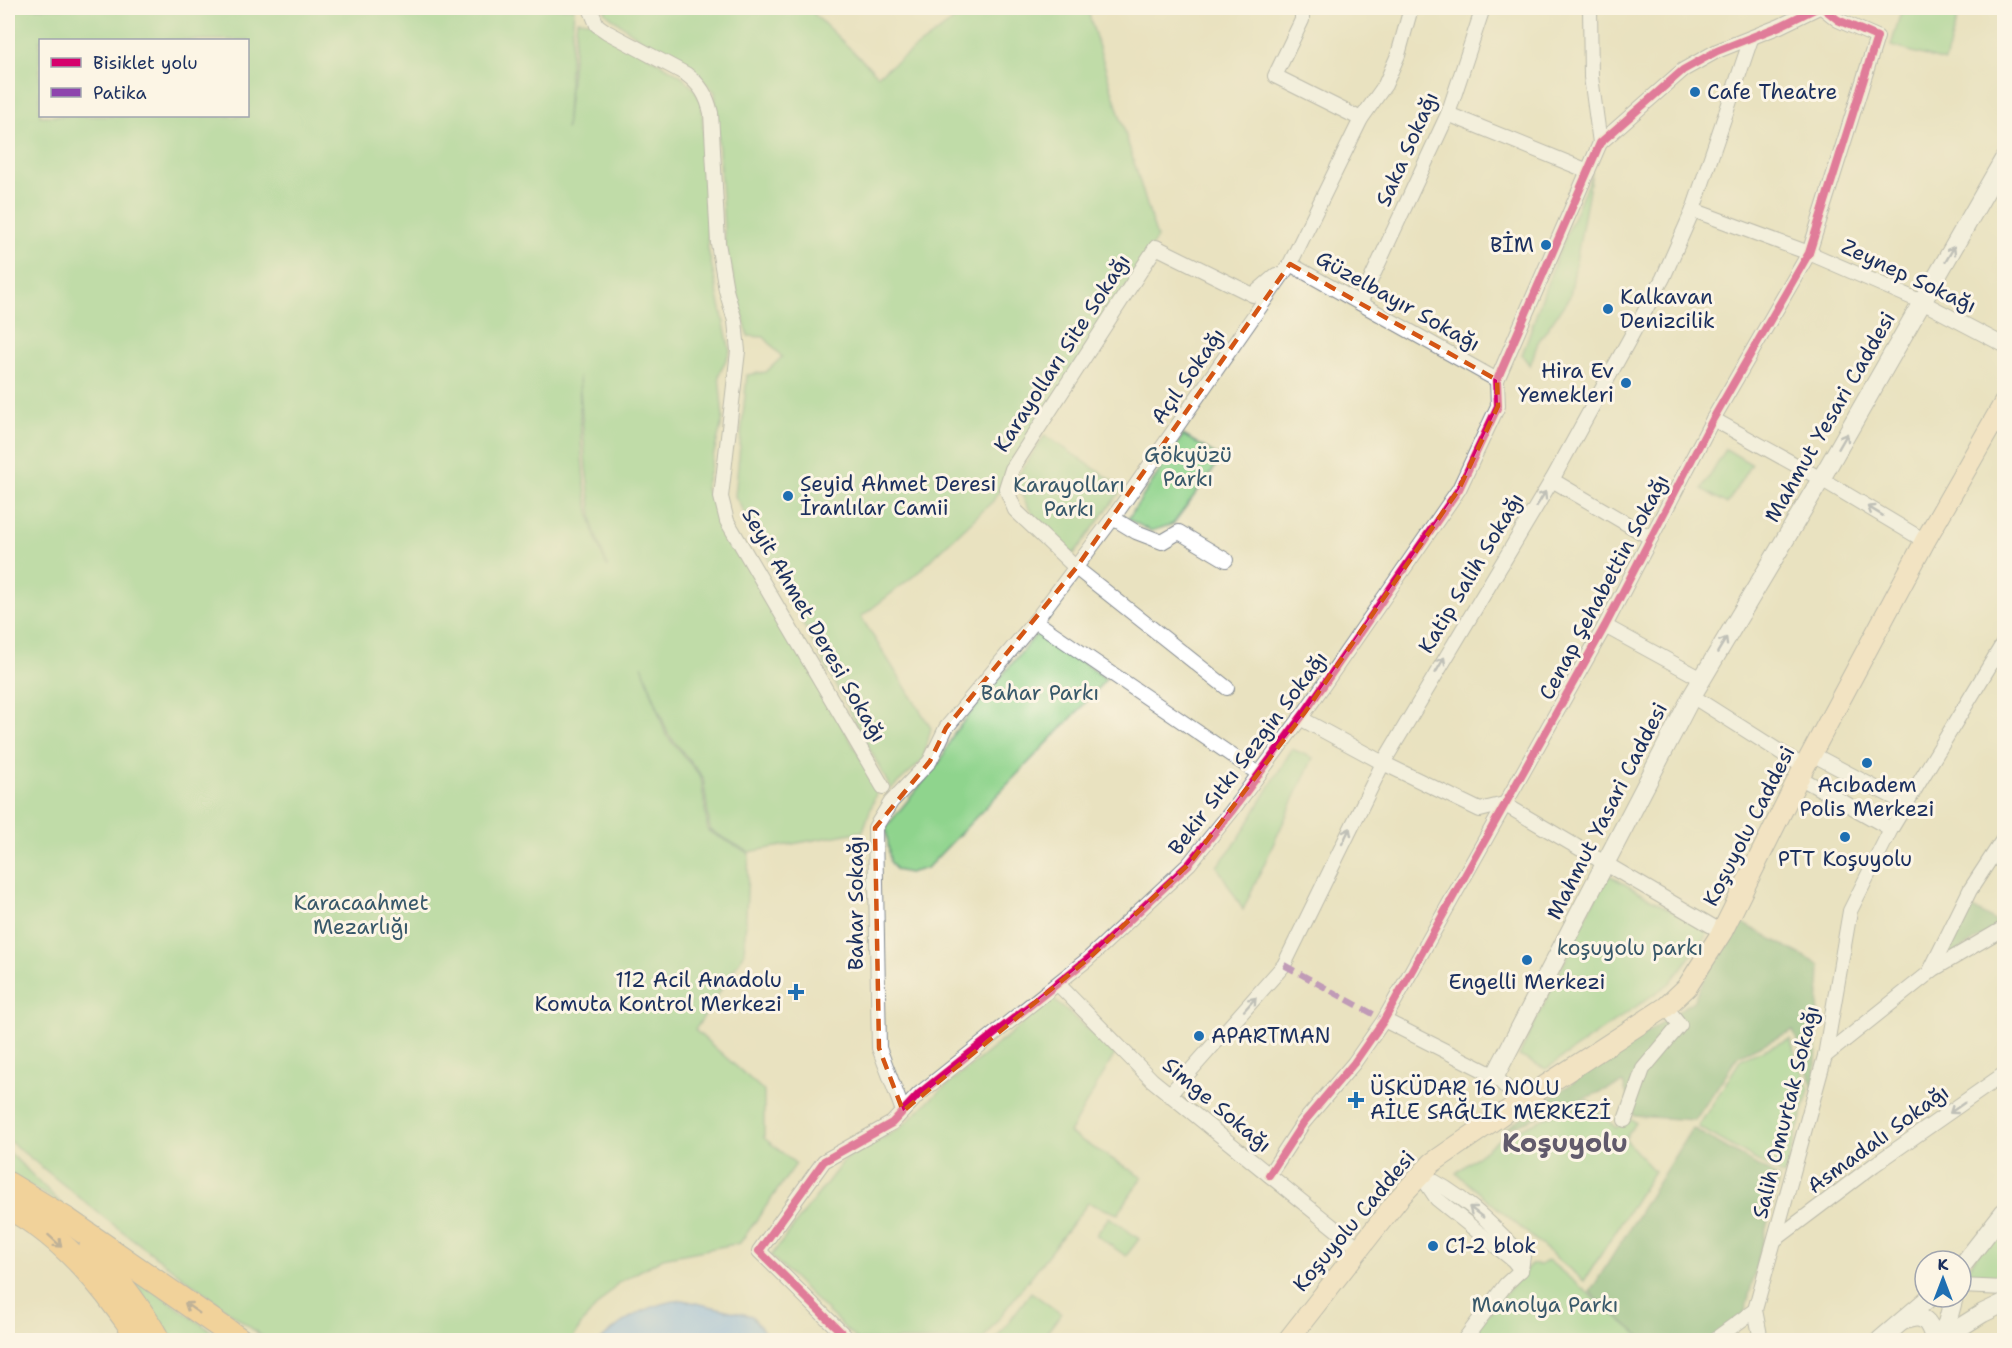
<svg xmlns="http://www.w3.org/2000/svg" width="2012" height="1348" viewBox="0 0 2012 1348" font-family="'Shantell Sans',sans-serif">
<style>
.green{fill:#8fd48d;stroke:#558276;stroke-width:1.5;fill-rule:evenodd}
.forest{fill:#73b678;stroke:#47726b;stroke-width:1.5}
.water{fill:#88baf5;stroke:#5274aa;stroke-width:1.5}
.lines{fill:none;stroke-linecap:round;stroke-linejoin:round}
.minor-casing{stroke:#82888f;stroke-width:16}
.tertiary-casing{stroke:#82888f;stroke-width:20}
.secondary-casing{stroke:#82888f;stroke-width:22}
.trunk-casing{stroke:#82888f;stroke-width:26}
.minor{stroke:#fff;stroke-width:14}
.tertiary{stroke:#fff;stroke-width:18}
.secondary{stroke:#fde5c5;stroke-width:20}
.trunk{stroke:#fbbe6e;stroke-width:24}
.quiet{stroke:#8e44ad;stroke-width:6;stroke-dasharray:12 6;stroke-linecap:butt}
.cycleway-casing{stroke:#fcf5e5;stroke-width:11}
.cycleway{stroke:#d6006c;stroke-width:8}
.oneway{stroke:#8d97ae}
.oneway2{stroke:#8b7666}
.marked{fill:none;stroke:#d45514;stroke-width:4.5;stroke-dasharray:12 8;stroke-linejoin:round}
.poi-dot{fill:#1f6fb2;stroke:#fcf5e5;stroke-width:2}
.labels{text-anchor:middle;stroke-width:6;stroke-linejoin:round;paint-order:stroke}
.poi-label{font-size:21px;fill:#1b2f5e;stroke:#fcf5e5;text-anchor:start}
.street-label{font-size:21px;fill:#1b2f5e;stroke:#fcf5e5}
.park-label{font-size:21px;fill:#38586a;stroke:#fcf5e5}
.district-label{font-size:27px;font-weight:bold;fill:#625b6c;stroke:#fcf5e5}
</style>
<rect width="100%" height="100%" fill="#fcf5e5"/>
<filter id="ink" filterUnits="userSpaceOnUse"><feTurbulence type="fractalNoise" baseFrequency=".0167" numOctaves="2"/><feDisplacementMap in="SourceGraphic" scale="12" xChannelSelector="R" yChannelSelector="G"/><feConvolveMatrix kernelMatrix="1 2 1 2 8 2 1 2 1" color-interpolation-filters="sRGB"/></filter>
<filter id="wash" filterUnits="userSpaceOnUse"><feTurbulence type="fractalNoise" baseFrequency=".008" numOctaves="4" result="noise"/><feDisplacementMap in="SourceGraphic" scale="24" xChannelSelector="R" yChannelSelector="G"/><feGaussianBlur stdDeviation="1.35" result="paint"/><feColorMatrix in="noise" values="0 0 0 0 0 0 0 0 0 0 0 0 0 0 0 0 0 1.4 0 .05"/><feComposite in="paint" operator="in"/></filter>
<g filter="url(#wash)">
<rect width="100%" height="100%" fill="#e9e2c0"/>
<g class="green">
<path d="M8 8H574L566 130 577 20 590 21 682 76 695 90 702 103 708 249 730 351 719 375 723 418 705 488 878 788 863 831 749 852 710 830 703 777 668 734 642 665 666 735 701 777 708 831 749 853 744 954 695 1030 764 1091V1138L796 1164 740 1243 663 1258 618 1283 583 1322 572 1340H267L106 1219 8 1140ZM40 40H248V116H40ZM579 376 586 468 594 530 608 568C579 509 581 440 579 376Z"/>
<path d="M604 8H809L816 16 878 75 971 8H1087L1157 238 993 501 915 575 861 617 931 728 923 760 891 789 735 496 747 375 766 372 782 357 764 337 748 336 725 244 715 92 690 67 640 39 606 13Z"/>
<path d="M1902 8H1960L1945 61 1891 46Z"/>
<path d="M1592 172 1570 296 1538 342 1530 366 1522 355 1553 267Z"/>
<path d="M1045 435 1123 488 1073 555C1049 531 1022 512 1017 477Z"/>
<path d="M1183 435 1222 458 1173 524 1151 531 1128 519Z"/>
<path d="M1726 449 1751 464 1727 504 1702 489Z"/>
<path d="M1039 631 1106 679 1079 710 927 868 909 873 896 870 890 861 886 827 941 760 954 733Z"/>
<path d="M1292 749 1313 758 1243 910 1217 866 1238 840Z"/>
<path d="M1607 874 1709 932 1670 983 1546 1069 1519 1056Z"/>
<path d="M1053 999 1115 1054 1069 1133 1142 1177 1118 1214 1088 1203 982 1340H857L771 1256 845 1159 899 1129 933 1097Z"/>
<path d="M1790 1039 1809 1090 1784 1176 1698 1127 1741 1059Z"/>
<path d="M1588 1100 1616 1128 1629 1117 1636 1123 1625 1139 1654 1171 1584 1281 1456 1173 1503 1136Z"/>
<path d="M8 1151 64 1206 8 1173Z"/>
<path d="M2004 1216V1280L1961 1279V1278Z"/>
<path d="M1109 1217 1139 1239 1126 1256 1096 1235Z"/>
<path d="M1548 1260 1640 1336 1637 1340H1479L1471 1334 1531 1264 1540 1265Z"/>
<path d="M131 1275 224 1340H169Z"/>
<path d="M1031 1292 1061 1314 1041 1340H995Z"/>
</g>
<g class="forest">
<path d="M1970 906 2001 925 1944 959 1942 954Z"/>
<path d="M1736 920 1820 965 1815 1093 1793 1030 1738 1056 1695 1120 1634 1116 1623 1083 1502 1131 1693 1001Z"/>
<path d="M1692 1128 1779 1178 1743 1319 1721 1340H1653L1640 1336 1590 1292Z"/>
</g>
<path class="water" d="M683 1300 752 1316 770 1340H601C624 1318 651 1303 683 1300Z"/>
</g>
<g filter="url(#ink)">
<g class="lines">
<g class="minor-casing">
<g id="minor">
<path d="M590 8 597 25 607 32 686 74C701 85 707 96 711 113L718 243 726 290 735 321 738 351 721 497 727 521 883 787"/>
<path d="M1302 8V20L1275 76 1361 119"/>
<path d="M1590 8 1591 77 1600 143"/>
<path d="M1448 114 1588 171"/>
<path d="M1693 210 1809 253 1922 302 2004 345"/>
<path d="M1290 264 1497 380"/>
<path d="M1360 303 1448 114 1483 8"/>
<path d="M1713 419 1821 479 1925 541"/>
<path d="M1552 480 1651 538"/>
<path d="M1113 518 1136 532 1162 542 1179 532 1226 560"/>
<path d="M1035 621 1259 774"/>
<path d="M1605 626 1702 679"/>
<path d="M1227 688 1076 568 1015 510 1006 488 1012 469 1156 247 1253 295 1276 275"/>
<path d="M1692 696 1804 767"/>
<path d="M1300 718 1383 763 1480 810 1504 804 1722 932"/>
<path d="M1812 754 1906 804"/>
<path d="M1799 777 1891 829"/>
<path d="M1930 971 1970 890 2004 838"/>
<path d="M1058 984 1152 1080 1359 1248"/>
<path d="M1384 1020 1495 1076 1520 1102"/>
<path d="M1825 1056 1934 969 2004 928"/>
<path d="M1169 1095 1284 965 1383 763 1552 480 1663 278 1693 210 1751 39"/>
<path d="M903 1111 879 1048 875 828 891 802 930 761 946 728 1035 621 1113 518 1290 264 1361 119 1385 85 1398 55 1411 8"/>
<path d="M1625 1120 1643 1069 1680 1025 1666 1007"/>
<path d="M1269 1175 1303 1123 1354 1063 1384 1020 1605 626 1713 419 1809 253 1877 37 1838 20 1823 8"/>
<path d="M1421 1175C1461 1192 1493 1226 1523 1256L1521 1270"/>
<path d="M1421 1175 1437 1199 1513 1260 1521 1270"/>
<path d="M1776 1239 1874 1165 2004 1074"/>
<path d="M1961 1286 2004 1288"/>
<path d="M849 1340 759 1251 824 1161 892 1123 919 1094 1088 959 1189 864 1231 812 1305 712 1459 489 1498 406 1497 380 1600 143 1683 70 1717 51 1780 26 1817 8"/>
<path d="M1464 1340 1506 1284 1521 1270"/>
<path d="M1714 1340 1755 1310"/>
<path d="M1761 1340 1755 1310 1825 1056 1850 911 1891 829 2004 642"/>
</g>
</g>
<g class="tertiary-casing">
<g id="tertiary">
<path d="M1495 1076 1692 696 1821 479 2004 159"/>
<path d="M1961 1267 2004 1212"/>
<path d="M1903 1321C1925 1312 1929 1322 1935 1340"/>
<path d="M1880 1340 1930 1297"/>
<path d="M1937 1340 1947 1323 1954 1297"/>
<path d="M1940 1340 1983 1313 2004 1303"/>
</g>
</g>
<g class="secondary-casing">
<path id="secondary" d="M1288 1340 1367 1239 1400 1197 1432 1163 1520 1102 1666 1007 1687 987 1722 932 1799 777 1925 541 2004 403"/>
</g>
<g class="trunk-casing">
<g id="trunk">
<path d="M8 1184 67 1220 240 1340"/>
<path d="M8 1207C52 1230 90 1270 119 1310 126 1320 134 1329 139 1340"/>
<path d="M91 1248C116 1277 139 1306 158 1340"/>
</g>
</g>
<use href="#minor" class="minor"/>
<use href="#tertiary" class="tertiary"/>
<use href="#secondary" class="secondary"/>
<use href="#trunk" class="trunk"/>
<path class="quiet" d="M1284 965 1384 1020"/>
<g class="cycleway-casing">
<g id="cycleway">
<path d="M1269 1175 1303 1123 1354 1063 1384 1020 1605 626 1713 419 1809 253 1877 37 1838 20 1823 8"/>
<path d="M849 1340 759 1251 824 1161 892 1123 919 1094 1088 959 1189 864 1231 812 1305 712 1459 489 1498 406 1497 380 1600 143 1683 70 1717 51 1780 26 1817 8"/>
</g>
</g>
<use href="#cycleway" class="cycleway"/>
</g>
<defs><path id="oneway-shaft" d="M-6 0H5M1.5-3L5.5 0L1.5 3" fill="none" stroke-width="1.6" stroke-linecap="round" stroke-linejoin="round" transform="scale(1.5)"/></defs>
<g class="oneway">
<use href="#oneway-shaft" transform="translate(1950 254) rotate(-60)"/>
<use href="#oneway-shaft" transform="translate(1843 441) rotate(-60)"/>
<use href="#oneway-shaft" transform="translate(1541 499) rotate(-58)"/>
<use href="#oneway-shaft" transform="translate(1875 511) rotate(-149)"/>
<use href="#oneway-shaft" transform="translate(1722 645) rotate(-59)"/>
<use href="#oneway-shaft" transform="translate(1440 665) rotate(-60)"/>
<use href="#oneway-shaft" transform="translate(1346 836) rotate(-64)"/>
<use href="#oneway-shaft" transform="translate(1250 1004) rotate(-48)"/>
<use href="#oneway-shaft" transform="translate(1957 1108) rotate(145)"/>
<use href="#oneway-shaft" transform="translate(1476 1212) rotate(-143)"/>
</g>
<g class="oneway2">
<use href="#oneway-shaft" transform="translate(55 1241) rotate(42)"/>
<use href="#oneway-shaft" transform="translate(192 1308) rotate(-145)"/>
</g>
</g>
<path d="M0 0H2012V1348H0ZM1290 264 1497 380 1498 406 1459 489 1305 712 1189 864 1088 959 903 1111 879 1048 875 828 930 761 946 728 1076 568Z" fill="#e9e2c0" fill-opacity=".55" fill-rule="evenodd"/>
<path class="marked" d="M1290 264 1497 380 1498 406 1459 489 1305 712 1189 864 1088 959 903 1111 879 1048 875 828 930 761 946 728 1076 568Z"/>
<g class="poi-dot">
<circle cx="1695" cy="92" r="6"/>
<circle cx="1546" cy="245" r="6"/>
<circle cx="1608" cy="309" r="6"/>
<circle cx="1626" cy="383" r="6"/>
<circle cx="788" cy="496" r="6"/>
<circle cx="1867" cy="763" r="6"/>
<circle cx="1845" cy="837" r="6"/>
<circle cx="1527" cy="960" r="6"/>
<path d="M793 983h6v6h6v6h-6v6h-6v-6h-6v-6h6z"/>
<circle cx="1199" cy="1036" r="6"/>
<path d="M1353 1091h6v6h6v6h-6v6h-6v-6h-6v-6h6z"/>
<circle cx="1433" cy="1246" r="6"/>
</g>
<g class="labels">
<g class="poi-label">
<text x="1707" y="99">Cafe Theatre</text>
<text x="1534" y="252" text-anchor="end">BİM</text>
<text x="1620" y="304">Kalkavan<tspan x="1620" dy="24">Denizcilik</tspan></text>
<text x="1614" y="378" text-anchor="end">Hira Ev<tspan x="1614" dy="24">Yemekleri</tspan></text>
<text x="800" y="491">Seyid Ahmet Deresi<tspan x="800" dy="24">İranlılar Camii</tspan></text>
<text x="1867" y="792" text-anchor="middle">Acıbadem<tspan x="1867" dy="24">Polis Merkezi</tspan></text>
<text x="1845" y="866" text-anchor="middle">PTT Koşuyolu</text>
<text x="782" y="987" text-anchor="end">112 Acil Anadolu<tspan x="782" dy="24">Komuta Kontrol Merkezi</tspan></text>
<text x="1527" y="989" text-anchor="middle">Engelli Merkezi</text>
<text x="1211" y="1043">APARTMAN</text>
<text x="1370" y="1095">ÜSKÜDAR 16 NOLU<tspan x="1370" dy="24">AİLE SAĞLIK MERKEZİ</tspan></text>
<text x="1445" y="1253">C1-2 blok</text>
</g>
<g class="street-label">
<text transform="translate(1407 149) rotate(-66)" y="7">Saka Sokağı</text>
<text transform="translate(1909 276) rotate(25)" y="7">Zeynep Sokağı</text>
<text transform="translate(1398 301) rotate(29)" y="7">Güzelbayır Sokağı</text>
<text transform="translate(1062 353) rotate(-57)" y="7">Karayolları Site Sokağı</text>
<text transform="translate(1188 376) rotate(-55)" y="7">Açıl Sokağı</text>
<text transform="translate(1830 417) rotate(-60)" y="7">Mahmut Yesari Caddesi</text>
<text transform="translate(1471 573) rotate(-59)" y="7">Katip Salih Sokağı</text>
<text transform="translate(1604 587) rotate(-62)" y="7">Cenap Şehabettin Sokağı</text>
<text transform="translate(814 625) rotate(60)" y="7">Seyit Ahmet Deresi Sokağı</text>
<text transform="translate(1248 753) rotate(-53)" y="7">Bekir Sıtkı Sezgin Sokağı</text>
<text transform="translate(1607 811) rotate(-63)" y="7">Mahmut Yasari Caddesi</text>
<text transform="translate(1749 826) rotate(-63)" y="7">Koşuyolu Caddesi</text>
<text transform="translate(856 903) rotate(-90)" y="7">Bahar Sokağı</text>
<text transform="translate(1217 1105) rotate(40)" y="7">Simge Sokağı</text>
<text transform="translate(1786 1112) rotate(-76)" y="7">Salih Omurtak Sokağı</text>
<text transform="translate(1878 1139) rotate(-36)" y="7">Asmadalı Sokağı</text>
<text transform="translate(1354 1221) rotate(-50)" y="7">Koşuyolu Caddesi</text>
</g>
<g class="park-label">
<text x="1188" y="462">Gökyüzü<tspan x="1188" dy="24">Parkı</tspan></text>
<text x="1069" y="492">Karayolları<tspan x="1069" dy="24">Parkı</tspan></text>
<text x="1040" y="700">Bahar Parkı</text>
<text x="361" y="910">Karacaahmet<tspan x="361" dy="24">Mezarlığı</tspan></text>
<text x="1630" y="955">koşuyolu parkı</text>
<text x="1545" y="1312">Manolya Parkı</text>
</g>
<g class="district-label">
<text x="1565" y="1152">Koşuyolu</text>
</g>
</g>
<rect width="2012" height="1348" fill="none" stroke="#fcf5e5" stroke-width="30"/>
<rect x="39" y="39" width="210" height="78" fill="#fcf5e5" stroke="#a2a6af" stroke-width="1.5"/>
<rect x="51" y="58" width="30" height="9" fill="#d6006c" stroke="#a2a6af" stroke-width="1.5"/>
<text x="93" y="69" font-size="18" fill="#1b2f5e">Bisiklet yolu</text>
<rect x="51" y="88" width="30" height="9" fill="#8e44ad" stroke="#a2a6af" stroke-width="1.5"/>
<text x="93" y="99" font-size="18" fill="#1b2f5e">Patika</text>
<g transform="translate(1943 1279)"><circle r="28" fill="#fcf5e5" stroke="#a2a6af" stroke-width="1.5"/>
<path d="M0-4.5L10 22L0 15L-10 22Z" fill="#1f6fb2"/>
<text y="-9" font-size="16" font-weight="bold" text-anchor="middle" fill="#1b2f5e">K</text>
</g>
</svg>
